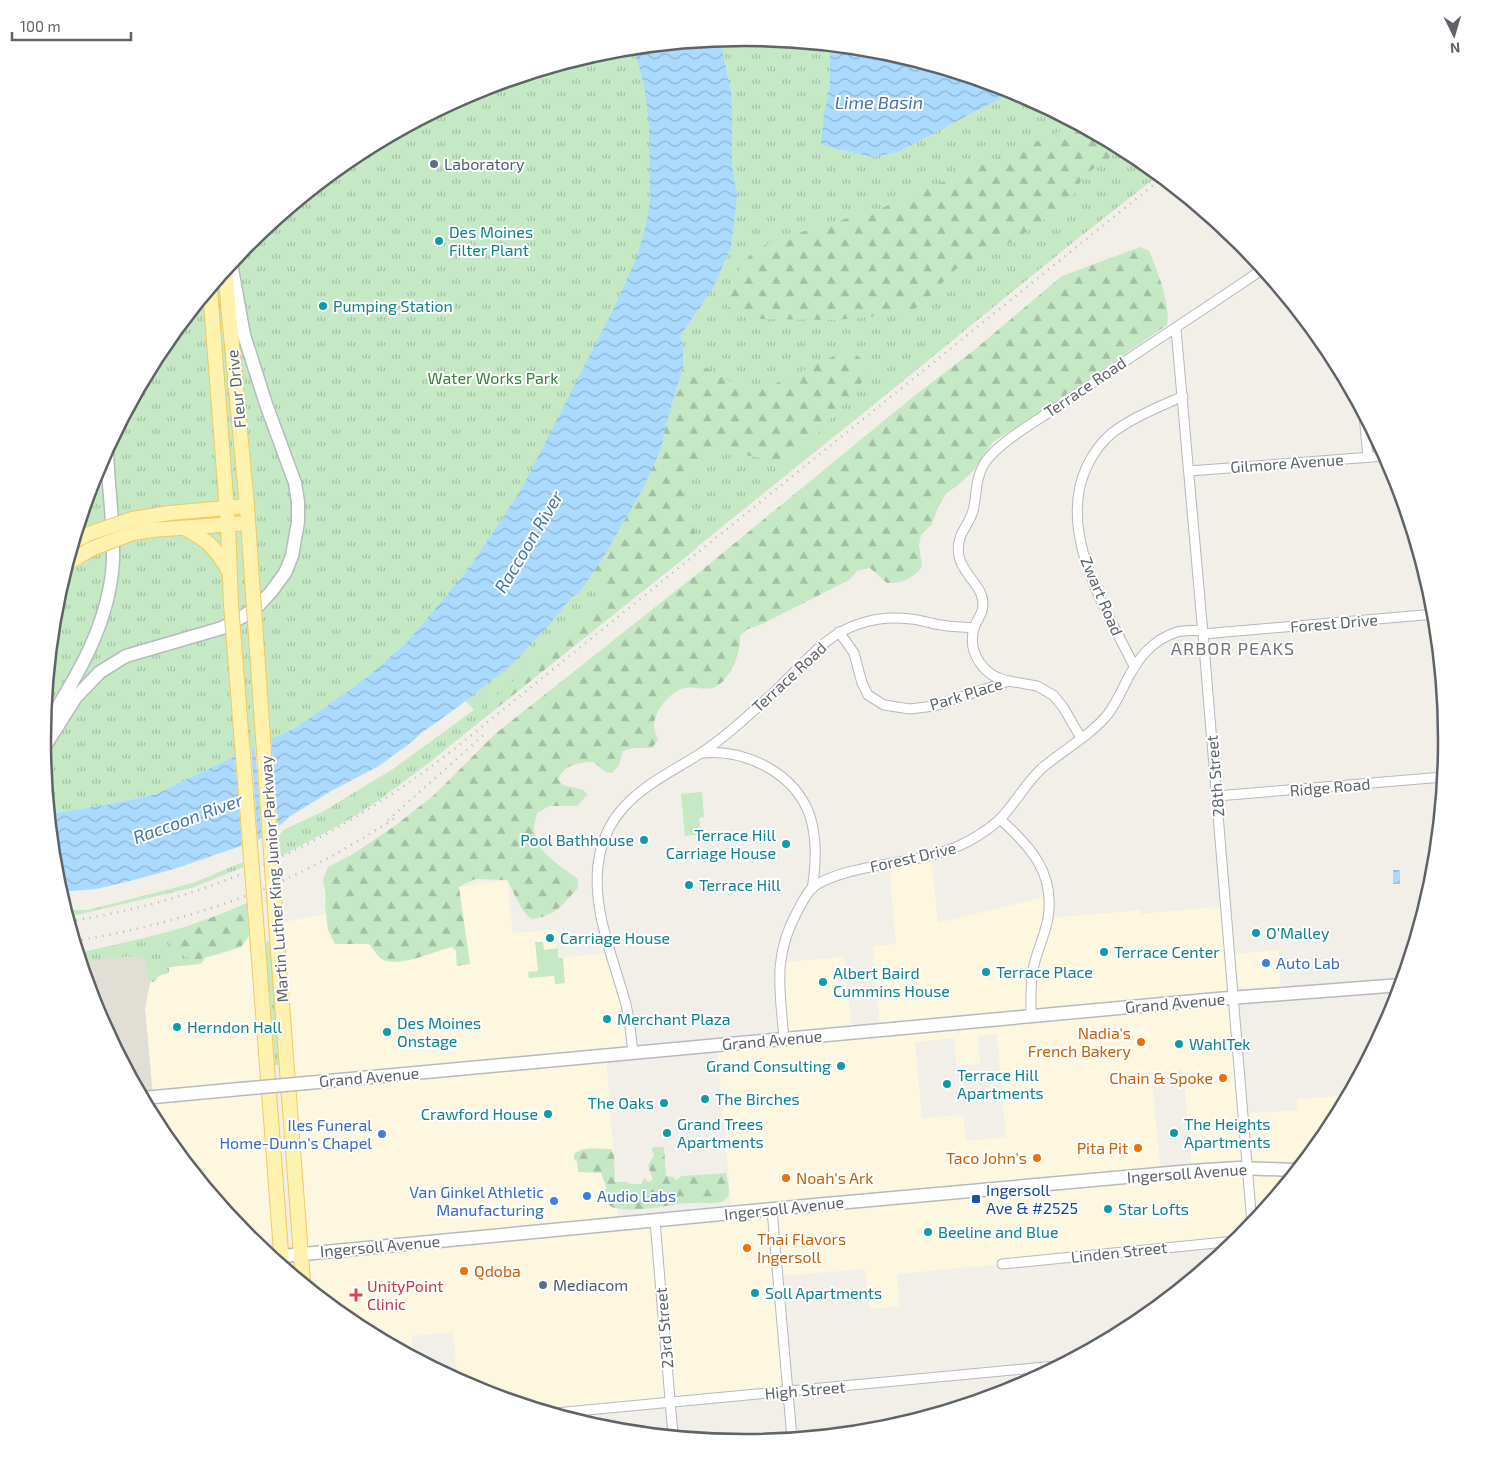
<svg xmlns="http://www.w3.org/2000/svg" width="1489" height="1480" viewBox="0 0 1489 1480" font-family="'Exo 2',sans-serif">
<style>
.commercial{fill:#fef7e0;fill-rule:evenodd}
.education{fill:#e1ded6}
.grass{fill:url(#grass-tufts)}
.forest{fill:url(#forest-firs)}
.garden{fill:#c5e8c5}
.water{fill:url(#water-waves)}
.pier{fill:#f1efe8}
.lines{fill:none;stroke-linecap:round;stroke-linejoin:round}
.minor-casing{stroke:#b5b8bc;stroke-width:11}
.secondary-casing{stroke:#b6babf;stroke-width:15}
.primary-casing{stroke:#f2c960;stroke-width:16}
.minor{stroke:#fff;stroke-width:9}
.secondary{stroke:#fff;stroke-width:12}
.primary{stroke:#fff2af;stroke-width:14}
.rail{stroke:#b6b7b8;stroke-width:2.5;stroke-dasharray:1 6;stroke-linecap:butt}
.secondary-bridge-casing{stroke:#b6babf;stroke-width:15;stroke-linecap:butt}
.primary-bridge-casing{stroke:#f2c960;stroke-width:16;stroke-linecap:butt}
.secondary-bridge{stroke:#fff;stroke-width:12}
.primary-bridge{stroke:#fff2af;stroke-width:14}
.service-dot{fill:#5c6f8a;stroke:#fff;stroke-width:2}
.culture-dot{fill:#0f9aa8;stroke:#fff;stroke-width:2}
.shop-dot{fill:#3f7fe0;stroke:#fff;stroke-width:2}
.food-dot{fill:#e8710a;stroke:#fff;stroke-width:2}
.transit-dot{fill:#1a4fb4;stroke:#fff;stroke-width:2}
.health-dot{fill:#e0444e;stroke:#fff;stroke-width:2}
.labels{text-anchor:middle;stroke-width:4;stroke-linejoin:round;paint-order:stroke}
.service-label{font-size:16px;fill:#4e5e75;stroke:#fff;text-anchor:start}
.culture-label{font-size:16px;fill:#0d838f;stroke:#fff;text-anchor:start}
.park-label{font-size:16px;fill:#348238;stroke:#fff}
.street-label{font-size:16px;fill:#5f6368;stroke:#fff}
.shop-label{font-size:16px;fill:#366cbe;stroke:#fff;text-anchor:start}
.food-label{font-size:16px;fill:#c56008;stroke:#fff;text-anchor:end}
.transit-label{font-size:16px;fill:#164399;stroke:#fff;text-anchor:start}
.health-label{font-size:16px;fill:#be3a42;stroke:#fff;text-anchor:start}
.water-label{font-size:18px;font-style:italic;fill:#4174aa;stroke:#fff}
.neighbourhood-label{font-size:18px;letter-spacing:1px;fill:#70757a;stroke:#fff}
.rim{fill:none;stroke:#5f6368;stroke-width:2.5}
</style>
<defs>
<pattern id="grass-tufts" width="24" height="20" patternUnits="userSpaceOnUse" patternTransform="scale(1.25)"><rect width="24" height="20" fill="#c5e8c5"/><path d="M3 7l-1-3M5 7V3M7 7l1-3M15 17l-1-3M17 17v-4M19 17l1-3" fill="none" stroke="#a3c0a4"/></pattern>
<pattern id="forest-firs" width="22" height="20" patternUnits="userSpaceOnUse" patternTransform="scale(1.25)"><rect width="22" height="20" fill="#c5e8c5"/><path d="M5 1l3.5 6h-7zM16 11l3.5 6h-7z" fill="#a3c0a4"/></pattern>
<pattern id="water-waves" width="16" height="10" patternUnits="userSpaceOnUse" patternTransform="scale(1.25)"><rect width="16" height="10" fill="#aadaff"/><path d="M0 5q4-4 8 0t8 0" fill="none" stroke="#8eb4d2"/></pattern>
</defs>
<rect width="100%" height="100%" fill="#f1efe8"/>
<g class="commercial">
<path d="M931 855 938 923 1049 896 1048 918 1141 910V914L1226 906 1243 1114 1298 1110 1297 1099 1348 1095 1328 1131 1241 1237 1236 1241 897 1274 899 1306 870 1309 865 1269 778 1276 788 1391 555 1413 475 1389 458 1380 453 1332 412 1336 413 1355 354 1324 303 1282 276 924 459 887 507 880 513 933 556 930 558 958 610 953 633 1053 606 1056 619 1224 732 1214 717 1045 784 1039 780 962 845 957 852 1032 880 1030 873 946 896 944 889 863ZM997 1034 1006 1137 966 1141 963 1115 922 1118 915 1042 954 1038 957 1066 980 1064 978 1036ZM1183 1070 1192 1171 1161 1174 1151 1073Z"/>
<path d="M249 936 273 1236 260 1247 248 1237 160 1130 147 1106 154 1105 145 1008 153 967 197 960 226 953 241 947Z"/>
<path d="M1278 950 1281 987 1245 989 1240 987 1238 983 1235 954Z"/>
</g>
<path class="education" d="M160 934 145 1008 153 1097 143 1098 95 1009 79 953Z"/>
<g class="grass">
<path d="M745 38 882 51 1014 91 1135 156 1159 175 1072 243 882 398 426 765 379 800 345 822 281 856 279 837 283 830 324 811 393 769 474 710 408 641 365 679 326 708 297 727 276 738 156 794 116 803 49 814 42 740 56 603 96 471 161 349 248 243 354 156 476 91 608 51Z"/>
<path d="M243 862 244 867 191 888 68 917 66 910H88L193 883Z"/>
<path d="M188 926 179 930 172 948C183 955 191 961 205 958L201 964 169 967V973L159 976 154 982 148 981C148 975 149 967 146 962 139 950 94 961 82 963L79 953 138 940Z"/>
<path d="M269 941 271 951 280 1065H275L266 956V942Z"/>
</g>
<g class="forest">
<path d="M1072 122 1122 149 1083 176 1070 203 995 252 954 270 929 297 910 313 835 320 762 319 736 315 726 302 736 273 753 251 778 239 882 208 1061 131Z"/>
<path d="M1140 247 1149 251C1157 270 1171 304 1167 325L1049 406 993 442 974 470 958 485 947 493 938 507 932 524 921 535 919 545 922 567C912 579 903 583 887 583L870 568 857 571 849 580 760 625 748 629 740 636C741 653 730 683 712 688 702 690 694 686 685 688 670 691 655 710 654 725 654 730 656 735 658 740L652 748H633L623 751 619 765 612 773 606 772 593 762C577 763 566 764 558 779L562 785 583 790 588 794 577 806H549L537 813C536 818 534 824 534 829 534 851 563 868 578 879V888C562 905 556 916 531 919 519 909 515 893 507 880L475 879 459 887 470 964 457 966 456 951 452 947C435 951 393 971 379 957 375 953 373 948 369 944H335L328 930 325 905 326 894 323 880 328 867 353 854 396 825 434 795 495 734 702 570 914 396 973 351 1062 276Z"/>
<path d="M852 351 867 364 860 388 837 411 798 458 788 462 749 456 739 451 718 447 691 466 682 485 695 532 697 548 493 711H489L487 708 491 701 549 648 583 614 603 598V589L591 575 631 510 661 449 665 428 683 367 702 366 740 387 766 388 834 356Z"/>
<path d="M247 903 249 936 241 947 197 960 188 958 172 948 170 942 179 930 188 926 221 914Z"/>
<path d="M653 1147H662L664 1148 666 1176 673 1177 676 1180 682 1176 726 1173C727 1181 732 1193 726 1199 720 1206 698 1202 689 1203 671 1204 623 1216 609 1205 602 1200 606 1194 606 1187 606 1186 602 1176 601 1173L578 1172 577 1162 574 1159V1154C583 1146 600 1149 611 1149L614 1155 615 1182H627L630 1184H642L644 1177 648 1182 653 1180 648 1166 654 1155 652 1150Z"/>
</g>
<g class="garden">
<path d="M702 792 704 817 699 818 701 834 685 836 681 794Z"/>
<path d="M535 942H543L544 950 558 948V958H563L565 983 555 984 554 976 529 978 528 972 538 971Z"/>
</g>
<g class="water">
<path d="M720 40 731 92 732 119V165L737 196 731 247 714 286 680 336 683 344V367L665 428 661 449 642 490 604 556 579 593 571 598 548 626 511 665 459 706 420 734 413 741 379 766 331 791 289 817 283 823 258 840 177 868 134 880 96 889 60 892 55 877 49 814 116 803 156 794 297 727 365 679 408 641 468 570 521 490 615 306 637 257 645 229 650 202 649 122 644 85 634 48Z"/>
<path d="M830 46 882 51 1014 91 898 152 873 157 836 149 821 144 824 114 830 86Z"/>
<rect x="1393" y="870" width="7" height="14"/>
</g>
<g class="pier">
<path d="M271 738 278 830 262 840 255 745Z"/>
<path d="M251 747 258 842 242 848 235 754Z"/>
</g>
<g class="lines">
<g class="minor-casing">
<g id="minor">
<path d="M1176 329 1203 634 1252 1224"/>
<path d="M1364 415 1368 457"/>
<path d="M1189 471 1385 456"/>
<path d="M839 632 854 653 862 683 868 695 884 705 910 709 934 706 1009 681 1037 686 1053 695 1063 707 1081 738"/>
<path d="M1203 634 1435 614"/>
<path d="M1134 666C1106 609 1056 532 1087 466 1093 454 1101 442 1112 433 1133 417 1159 407 1183 396"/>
<path d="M1009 681C984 677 967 653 974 628 976 622 980 617 982 611 990 582 947 572 961 535 965 527 970 520 973 511 977 495 975 479 984 464 997 443 1041 418 1062 404 1128 358 1196 315 1263 269"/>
<path d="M702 753C746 749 795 773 810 816 817 839 816 866 812 889"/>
<path d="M1217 796 1443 777"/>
<path d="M1000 819C1031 847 1055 873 1048 918 1045 936 1036 952 1033 970 1030 985 1031 1001 1031 1016"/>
<path d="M784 1039C780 989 772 957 798 910 802 903 806 894 812 888 833 871 883 865 909 860 944 854 971 844 998 821 1013 807 1025 784 1041 769 1063 750 1090 736 1108 714 1115 705 1120 694 1125 684 1136 661 1151 640 1177 632 1184 630 1195 631 1203 630"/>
<path d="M633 1053C631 1036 630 1018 625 1001 612 954 589 903 600 853 604 836 612 820 624 807 646 783 675 770 701 753 725 738 750 714 771 695 800 669 823 634 862 623 877 618 895 617 911 619 923 620 935 625 948 626 956 627 965 627 974 628"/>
<path d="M772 1210 792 1438"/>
<path d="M655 1221 673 1435"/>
<path d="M1002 1264 1236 1241"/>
<path d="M555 1413 1056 1366"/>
</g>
</g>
<g class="secondary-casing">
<g id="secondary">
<path d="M43 731C76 678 110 624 113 560 114 523 108 487 107 450"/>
<path d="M43 749 76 697 100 672 126 656 222 628 242 617 258 606 271 592 285 573 292 556 298 522V502L295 483 267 407 244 335 231 263"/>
<path d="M307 1083 1217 999 1401 985"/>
<path d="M143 1098 251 1088"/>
<path d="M272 1257 815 1205 1192 1171 1238 1168 1296 1170"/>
</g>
</g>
<g class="primary-casing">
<g id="primary">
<path d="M225 271 247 506 253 594"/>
<path d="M210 289 228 524 231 604"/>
<path d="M132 519 170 513 247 506"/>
<path d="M184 528C209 541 215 547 229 571"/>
<path d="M133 533 152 530 248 523"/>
<path d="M74 541 91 533"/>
<path d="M68 563 91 549"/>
<path d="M276 924 303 1282"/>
<path d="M257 933 282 1265"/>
</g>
</g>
<use href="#minor" class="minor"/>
<use href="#secondary" class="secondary"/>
<use href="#primary" class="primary"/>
<g class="rail">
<path d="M388 820 487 732"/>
<path d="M69 921C213 900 338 839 453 750L1162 178"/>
<path d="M75 941C163 926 251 901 330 857 352 845 373 832 395 818"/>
</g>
<g class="secondary-bridge-casing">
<path id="secondary-bridge" d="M251 1088 307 1083"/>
</g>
<g class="primary-bridge-casing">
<g id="primary-bridge">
<path d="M91 533 132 519"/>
<path d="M91 549 133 533"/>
<path d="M253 594 276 924"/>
<path d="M231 604 257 933"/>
</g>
</g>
<use href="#secondary-bridge" class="secondary-bridge"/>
<use href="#primary-bridge" class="primary-bridge"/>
</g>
<g class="service-dot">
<circle cx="434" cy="164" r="5"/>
<circle cx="543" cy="1285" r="5"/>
</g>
<g class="culture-dot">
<circle cx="439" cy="241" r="5"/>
<circle cx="323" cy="306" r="5"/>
<circle cx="644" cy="840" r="5"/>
<circle cx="786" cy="844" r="5"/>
<circle cx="689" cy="885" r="5"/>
<circle cx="1256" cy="933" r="5"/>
<circle cx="550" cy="938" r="5"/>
<circle cx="1104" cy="952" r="5"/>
<circle cx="986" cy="972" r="5"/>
<circle cx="823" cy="982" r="5"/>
<circle cx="607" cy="1019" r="5"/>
<circle cx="177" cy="1027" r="5"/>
<circle cx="387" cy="1032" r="5"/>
<circle cx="1179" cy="1044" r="5"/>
<circle cx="841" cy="1066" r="5"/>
<circle cx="947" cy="1084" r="5"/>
<circle cx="705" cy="1099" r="5"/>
<circle cx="664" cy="1103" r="5"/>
<circle cx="548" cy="1114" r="5"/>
<circle cx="667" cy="1133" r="5"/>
<circle cx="1174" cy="1133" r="5"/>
<circle cx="1108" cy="1209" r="5"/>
<circle cx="928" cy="1232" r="5"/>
<circle cx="755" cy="1293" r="5"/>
</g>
<g class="shop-dot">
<circle cx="1266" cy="963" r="5"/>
<circle cx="382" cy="1134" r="5"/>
<circle cx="587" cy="1196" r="5"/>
<circle cx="554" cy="1201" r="5"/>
</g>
<g class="food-dot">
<circle cx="1141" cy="1042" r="5"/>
<circle cx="1223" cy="1078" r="5"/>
<circle cx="1138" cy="1148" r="5"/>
<circle cx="1037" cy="1158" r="5"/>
<circle cx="786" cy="1178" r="5"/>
<circle cx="747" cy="1248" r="5"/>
<circle cx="464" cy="1271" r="5"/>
</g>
<rect class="transit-dot" x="971" y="1194" width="10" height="10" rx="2.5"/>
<path class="health-dot" d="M353.5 1287.5h5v5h5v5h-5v5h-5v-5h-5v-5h5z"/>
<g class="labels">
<g class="service-label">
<text x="444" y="170">Laboratory</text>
<text x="553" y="1291">Mediacom</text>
</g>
<g class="culture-label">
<text x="449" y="238">Des Moines<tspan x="449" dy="18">Filter Plant</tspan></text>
<text x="333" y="312">Pumping Station</text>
<text x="776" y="841" text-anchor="end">Terrace Hill<tspan x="776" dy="18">Carriage House</tspan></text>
<text x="634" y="846" text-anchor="end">Pool Bathhouse</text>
<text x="699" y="891">Terrace Hill</text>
<text x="1266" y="939">O'Malley</text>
<text x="560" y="944">Carriage House</text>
<text x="1114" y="958">Terrace Center</text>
<text x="996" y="978">Terrace Place</text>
<text x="833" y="979">Albert Baird<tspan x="833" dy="18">Cummins House</tspan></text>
<text x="617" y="1025">Merchant Plaza</text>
<text x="397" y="1029">Des Moines<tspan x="397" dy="18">Onstage</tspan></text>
<text x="187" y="1033">Herndon Hall</text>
<text x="1189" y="1050">WahlTek</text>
<text x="831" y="1072" text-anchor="end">Grand Consulting</text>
<text x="957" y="1081">Terrace Hill<tspan x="957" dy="18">Apartments</tspan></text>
<text x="715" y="1105">The Birches</text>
<text x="654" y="1109" text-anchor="end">The Oaks</text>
<text x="538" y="1120" text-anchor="end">Crawford House</text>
<text x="677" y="1130">Grand Trees<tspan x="677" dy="18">Apartments</tspan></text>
<text x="1184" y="1130">The Heights<tspan x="1184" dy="18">Apartments</tspan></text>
<text x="1118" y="1215">Star Lofts</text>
<text x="938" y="1238">Beeline and Blue</text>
<text x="765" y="1299">Soll Apartments</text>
</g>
<g class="park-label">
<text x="493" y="384">Water Works Park</text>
</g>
<g class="street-label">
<text transform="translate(1085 387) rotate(-34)" y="6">Terrace Road</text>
<text transform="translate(236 389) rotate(-96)" y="6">Fleur Drive</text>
<text transform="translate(1287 463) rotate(-4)" y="6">Gilmore Avenue</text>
<text transform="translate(1102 596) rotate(67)" y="6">Zwart Road</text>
<text transform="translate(1334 623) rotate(-5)" y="6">Forest Drive</text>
<text transform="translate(789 677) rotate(-43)" y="6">Terrace Road</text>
<text transform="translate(966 694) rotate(-17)" y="6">Park Place</text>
<text transform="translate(1215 776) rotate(-95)" y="6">28th Street</text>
<text transform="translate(1330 787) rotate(-5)" y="6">Ridge Road</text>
<text transform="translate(913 857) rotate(-13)" y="6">Forest Drive</text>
<text transform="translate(274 879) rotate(-94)" y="6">Martin Luther King Junior Parkway</text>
<text transform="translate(1175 1003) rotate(-5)" y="6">Grand Avenue</text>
<text transform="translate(772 1040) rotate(-5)" y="6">Grand Avenue</text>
<text transform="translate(369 1077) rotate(-5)" y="6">Grand Avenue</text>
<text transform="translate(1187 1173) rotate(-4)" y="6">Ingersoll Avenue</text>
<text transform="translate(784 1208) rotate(-6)" y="6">Ingersoll Avenue</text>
<text transform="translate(380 1246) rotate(-5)" y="6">Ingersoll Avenue</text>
<text transform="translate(1119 1252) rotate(-6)" y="6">Linden Street</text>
<text transform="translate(664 1328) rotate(-95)" y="6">23rd Street</text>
<text transform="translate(805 1390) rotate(-5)" y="6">High Street</text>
</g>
<g class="shop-label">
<text x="1276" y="969">Auto Lab</text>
<text x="372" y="1131" text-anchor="end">Iles Funeral<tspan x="372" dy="18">Home-Dunn's Chapel</tspan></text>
<text x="544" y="1198" text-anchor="end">Van Ginkel Athletic<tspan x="544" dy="18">Manufacturing</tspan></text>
<text x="597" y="1202">Audio Labs</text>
</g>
<g class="food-label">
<text x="1131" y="1039">Nadia's<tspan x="1131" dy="18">French Bakery</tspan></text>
<text x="1213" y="1084">Chain &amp; Spoke</text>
<text x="1128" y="1154">Pita Pit</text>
<text x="1027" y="1164">Taco John's</text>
<text x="796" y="1184" text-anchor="start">Noah's Ark</text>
<text x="757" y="1245" text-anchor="start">Thai Flavors<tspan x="757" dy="18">Ingersoll</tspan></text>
<text x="474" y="1277" text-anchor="start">Qdoba</text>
</g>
<g class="transit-label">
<text x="986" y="1196">Ingersoll<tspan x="986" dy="18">Ave &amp; #2525</tspan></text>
</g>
<g class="health-label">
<text x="367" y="1292">UnityPoint<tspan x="367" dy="18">Clinic</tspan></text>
</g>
<g class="water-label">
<text x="879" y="109">Lime Basin</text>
<text transform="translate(529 542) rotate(-59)" y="6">Raccoon River</text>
<text transform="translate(188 819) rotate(-20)" y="6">Raccoon River</text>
</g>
<g class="neighbourhood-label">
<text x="1233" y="655">ARBOR PEAKS</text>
</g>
</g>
<path d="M0 0H1489V1480H0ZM744 46H745A693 693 0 0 1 1438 739V741A693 693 0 0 1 745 1434H744A693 693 0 0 1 51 741V739A693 693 0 0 1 744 46Z" fill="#fff" fill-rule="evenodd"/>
<path class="rim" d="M744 46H745A693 693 0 0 1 1438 739V741A693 693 0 0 1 745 1434H744A693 693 0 0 1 51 741V739A693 693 0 0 1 744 46Z"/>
<g transform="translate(1454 35) rotate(175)" stroke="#ffffff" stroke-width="4" paint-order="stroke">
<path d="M0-4L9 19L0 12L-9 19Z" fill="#5f6368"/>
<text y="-8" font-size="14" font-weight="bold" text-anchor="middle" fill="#5f6368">N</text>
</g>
<path d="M12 32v8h119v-8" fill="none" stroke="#5f6368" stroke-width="2.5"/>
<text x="20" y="32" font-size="15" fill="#5f6368" stroke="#ffffff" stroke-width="4" paint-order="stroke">100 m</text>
</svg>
